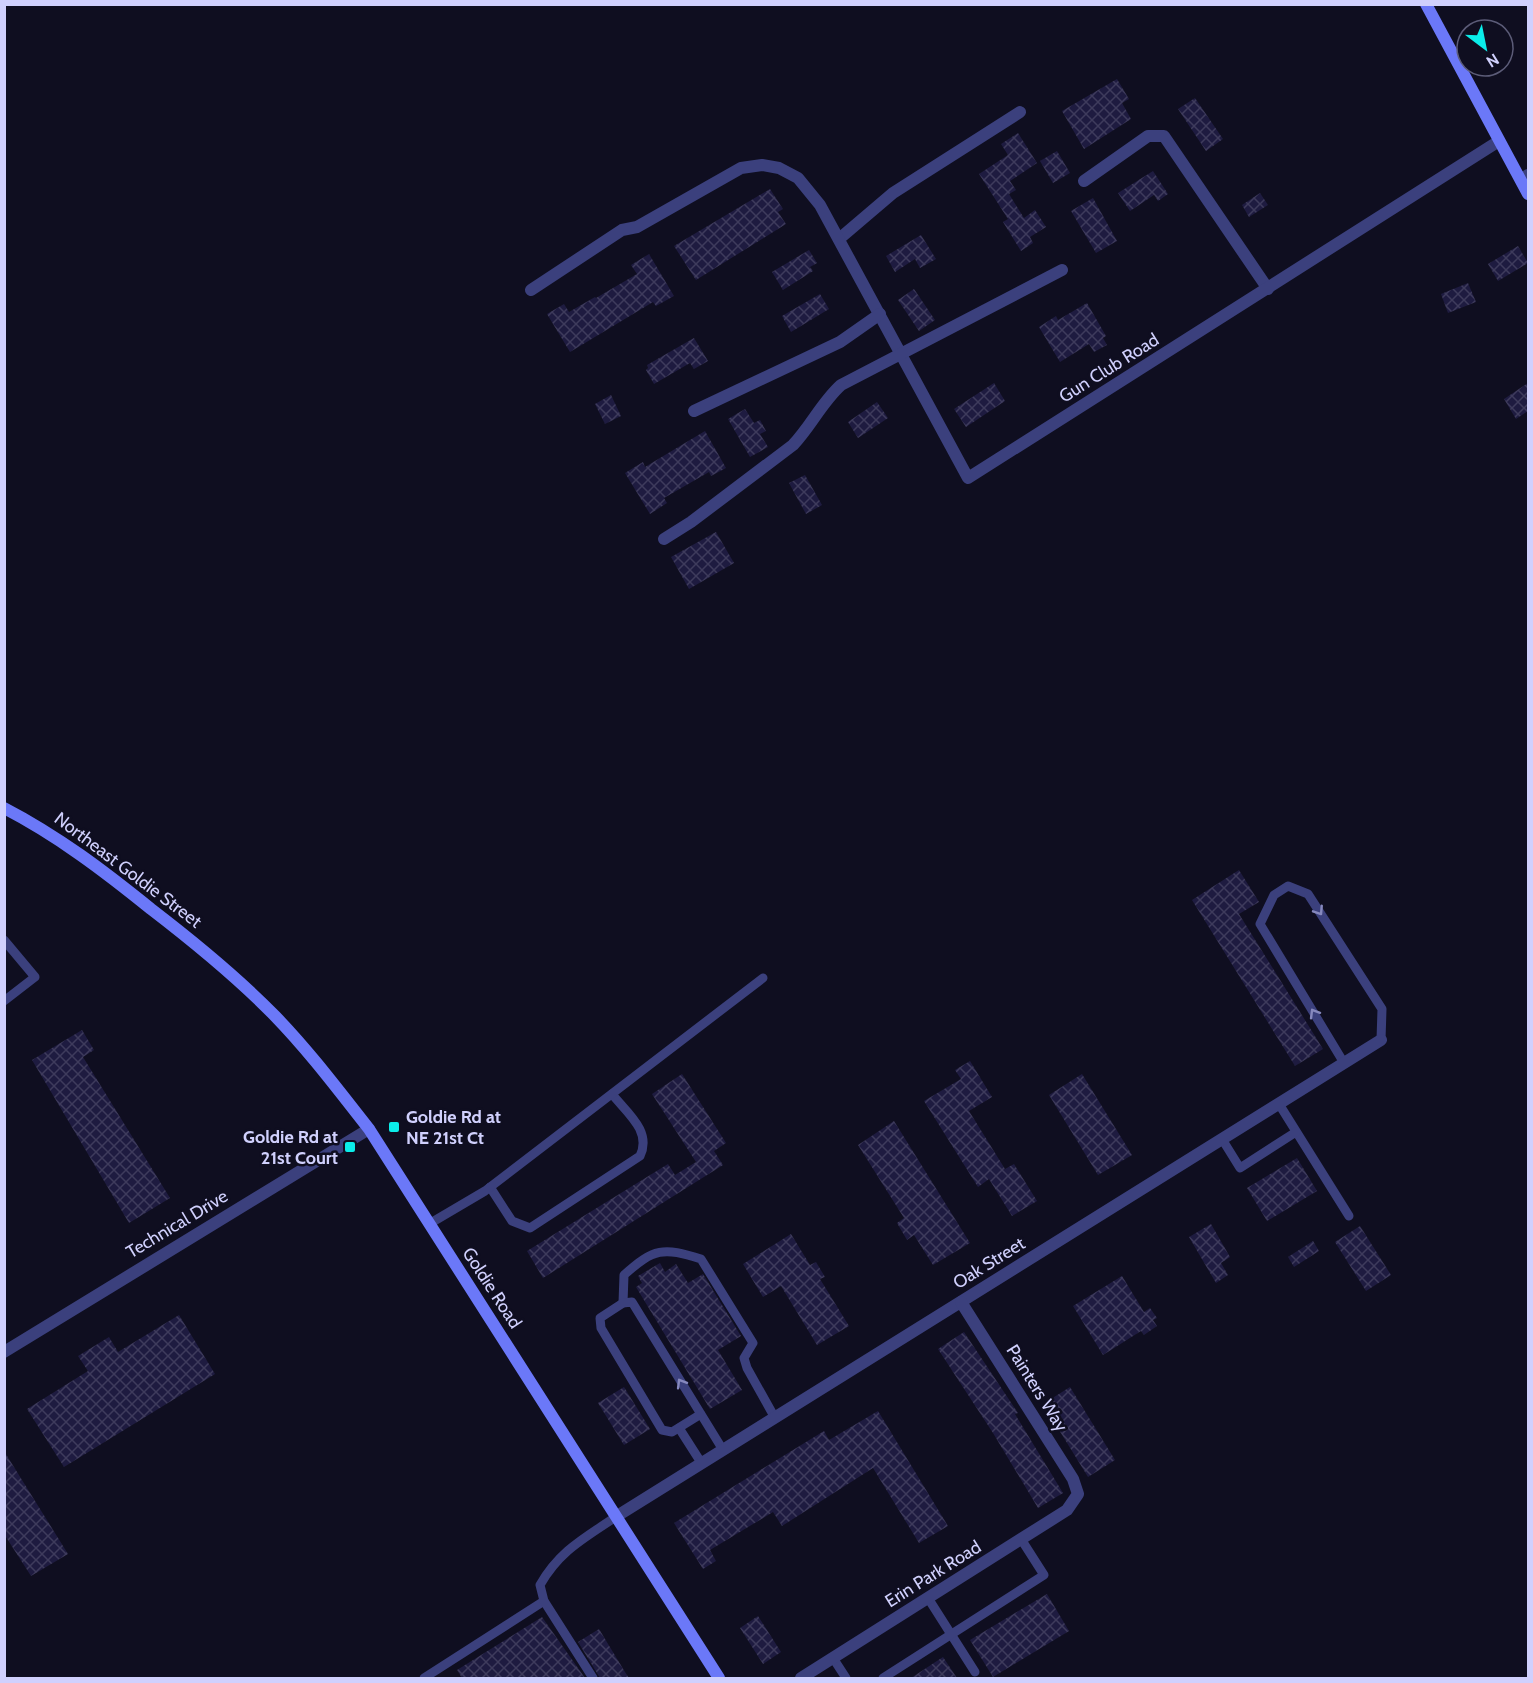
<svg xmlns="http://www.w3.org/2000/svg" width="1533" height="1683" viewBox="0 0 1533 1683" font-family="Cabin,sans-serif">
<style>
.building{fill:url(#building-cross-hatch)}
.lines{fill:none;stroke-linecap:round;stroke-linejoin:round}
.lane{stroke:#3b407d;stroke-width:9}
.street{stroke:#3b407d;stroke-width:12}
.secondary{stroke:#6b78f8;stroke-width:12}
.oneway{stroke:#8688bd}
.poi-dot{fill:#0bedea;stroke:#0f0e20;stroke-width:2}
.labels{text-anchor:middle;stroke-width:5;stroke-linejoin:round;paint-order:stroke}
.street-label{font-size:18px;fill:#d0d0fd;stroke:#0f0e20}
.poi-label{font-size:18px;font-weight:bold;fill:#d0d0fd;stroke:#0f0e20;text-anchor:start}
</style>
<defs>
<pattern id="building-cross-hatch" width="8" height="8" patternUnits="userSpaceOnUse" patternTransform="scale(1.5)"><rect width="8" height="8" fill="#1e1b40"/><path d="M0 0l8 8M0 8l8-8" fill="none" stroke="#3e3b5c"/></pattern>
</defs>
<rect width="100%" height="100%" fill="#0f0e20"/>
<g class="building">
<path d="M1117 79 1129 99 1122 103 1131 119 1084 149 1062 111Z"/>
<path d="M1195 98 1223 139 1206 151 1178 109Z"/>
<path d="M1018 133 1037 163 1010 181 1016 190 1009 194 1024 218 1035 210 1046 227 1030 237 1033 243 1021 251 1003 222 1008 219 979 174 1008 155 1001 144Z"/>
<path d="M1057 151 1070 173 1053 183 1040 161Z"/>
<path d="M1153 171 1168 194 1158 201 1154 195 1130 211 1118 193Z"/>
<path d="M770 189 783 209 778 212 786 224 696 280 674 246Z"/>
<path d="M1260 193 1268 205 1249 217 1242 205Z"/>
<path d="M1093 198 1117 241 1096 253 1071 211Z"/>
<path d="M921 235 936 259 920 268 915 259 895 272 886 256Z"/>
<path d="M1518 246 1528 263 1498 281 1488 264Z"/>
<path d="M809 250 817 263 810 267 813 271 783 290 772 272Z"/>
<path d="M649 254 674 296 656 306 653 302 570 352 547 314 564 304 569 312 595 297 596 298 637 274 631 265Z"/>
<path d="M1468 283 1476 302 1448 313 1441 294Z"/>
<path d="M914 289 935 320 919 331 898 300Z"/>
<path d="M820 294 829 309 791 332 782 316Z"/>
<path d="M1087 303 1106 336 1103 338 1107 345 1094 352 1089 344 1060 362 1039 327 1056 316 1058 320Z"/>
<path d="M694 338 708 361 694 369 690 363 654 384 646 370 648 368 647 365Z"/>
<path d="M994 383 1005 401 966 427 954 409Z"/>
<path d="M1528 383V411L1516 419 1504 399Z"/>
<path d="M611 395 621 416 605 424 595 404Z"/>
<path d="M877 402 888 418 858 438 848 422Z"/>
<path d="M745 409 754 423 760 420 766 431 760 434 768 447 750 457 728 419Z"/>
<path d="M705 431 726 468 711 476 709 472 664 498 667 503 650 514 625 473 643 462 645 467Z"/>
<path d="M805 475 822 505 806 514 789 483Z"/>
<path d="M716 532 734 563 689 589 671 557Z"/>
<path d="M1239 870 1259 902 1239 914 1323 1049 1295 1066 1192 900Z"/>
<path d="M82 1030 94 1050 83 1057 170 1198 129 1223 32 1060Z"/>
<path d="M970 1061 992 1097 969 1111 1005 1169 1014 1164 1037 1201 1012 1216 989 1179 978 1187 924 1101 961 1079 955 1070Z"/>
<path d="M682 1074 726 1143 714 1151 723 1165 543 1278 527 1251 668 1164 675 1175 696 1162 652 1094Z"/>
<path d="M1082 1074 1132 1155 1098 1175 1049 1095Z"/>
<path d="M894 1121 970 1243 933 1265 914 1235 907 1240 897 1223 904 1218 858 1145Z"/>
<path d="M1297 1158 1317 1191 1267 1221 1247 1188Z"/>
<path d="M1211 1224 1230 1257 1221 1263 1228 1275 1216 1283 1189 1237Z"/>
<path d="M1360 1226 1391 1275 1366 1291 1335 1242Z"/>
<path d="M791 1234 810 1265 816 1262 825 1277 820 1279 849 1326 817 1345 781 1286 763 1297 743 1264Z"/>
<path d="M1313 1241 1319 1251 1294 1267 1288 1257Z"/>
<path d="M660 1263 665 1272 676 1264 688 1283 703 1274 741 1336 718 1350 742 1390 710 1409 636 1287 642 1283 638 1276Z"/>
<path d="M1122 1276 1144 1312 1150 1308 1157 1318 1153 1320 1157 1326 1144 1335 1141 1331 1103 1355 1073 1306Z"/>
<path d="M179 1315 215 1374 64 1467 27 1409 88 1371 78 1356 109 1337 118 1352Z"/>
<path d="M964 1332 1018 1413 1015 1414 1063 1493 1038 1508 993 1433 938 1349Z"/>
<path d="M624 1387 650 1429 624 1445 598 1403Z"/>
<path d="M1070 1387 1115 1460 1088 1477 1043 1404Z"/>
<path d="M878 1411 948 1526 919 1543 873 1468 782 1526 773 1512 710 1550 716 1561 703 1569 674 1523 824 1431 829 1440Z"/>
<path d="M4 1451 68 1554 31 1576 4 1534Z"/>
<path d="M1047 1594 1069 1631 993 1677 970 1640Z"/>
<path d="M758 1616 781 1652 763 1664 740 1628Z"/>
<path d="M542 1617 585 1678H462L457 1670Z"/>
<path d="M599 1629 625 1672 629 1678H600L578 1642Z"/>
<path d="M943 1657 957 1678H911Z"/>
</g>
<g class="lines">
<g class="lane">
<path d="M4 940 35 977 4 1001"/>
<path d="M1344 1063 1260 924 1274 895 1288 886 1308 894 1382 1009 1381 1040"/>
<path d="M1279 1104 1349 1216"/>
<path d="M1222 1139 1240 1168 1296 1132"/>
<path d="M490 1187 512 1221 530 1228 640 1156C652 1131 627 1113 612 1094"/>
<path d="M429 1224 485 1191 763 978"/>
<path d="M623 1303 624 1275C654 1248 663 1247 701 1259L753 1343 744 1358 747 1368 775 1418"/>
<path d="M701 1414 672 1432 662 1430 601 1328 600 1318 623 1303 632 1302 723 1450"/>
<path d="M679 1428 702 1464"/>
<path d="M928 1598 975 1672"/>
<path d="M833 1658 846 1678"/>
<path d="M424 1678 544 1601"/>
<path d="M593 1678 544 1601 540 1585C560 1550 585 1538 617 1516"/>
<path d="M883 1678 1044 1575 1021 1539"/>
</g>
<g class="street">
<path d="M1521 180 1528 175"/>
<path d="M1084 181 1148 136H1164L1268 289"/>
<path d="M839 239 893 193 1020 112"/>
<path d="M531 290 622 230 637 227 741 168 762 165 779 168 798 178 820 205 968 478 1499 141"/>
<path d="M694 411 840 342 880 314"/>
<path d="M664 539 691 522 793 445C811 426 822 402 841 385L1062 270"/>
<path d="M4 1352 369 1129"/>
<path d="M617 1516 1381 1040"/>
<path d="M801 1678 1067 1510 1078 1494 1073 1479 961 1302"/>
</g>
<g class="secondary">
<path d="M1426 4 1528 194"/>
<path d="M4 808C58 836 104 871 151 909 194 942 237 977 275 1016 309 1051 339 1091 369 1129L719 1678"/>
</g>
</g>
<defs><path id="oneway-chevron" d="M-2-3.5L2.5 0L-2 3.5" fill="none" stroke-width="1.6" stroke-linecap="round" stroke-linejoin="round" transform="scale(1.5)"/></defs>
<g class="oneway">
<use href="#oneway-chevron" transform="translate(1319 911) rotate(57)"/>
<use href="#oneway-chevron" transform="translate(1314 1013) rotate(-121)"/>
<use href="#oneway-chevron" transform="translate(681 1383) rotate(-121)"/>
</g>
<g class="poi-dot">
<rect x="388" y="1121" width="12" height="12" rx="3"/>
<rect x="344" y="1141" width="12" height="12" rx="3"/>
</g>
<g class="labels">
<g class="street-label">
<text transform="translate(1109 368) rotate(-32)" y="6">Gun Club Road</text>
<text transform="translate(128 870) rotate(37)" y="6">Northeast Goldie Street</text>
<text transform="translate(177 1224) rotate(-31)" y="6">Technical Drive</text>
<text transform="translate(989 1263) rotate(-32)" y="6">Oak Street</text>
<text transform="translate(492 1288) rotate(57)" y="6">Goldie Road</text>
<text transform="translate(1037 1388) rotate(58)" y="6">Painters Way</text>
<text transform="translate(933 1574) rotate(-32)" y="6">Erin Park Road</text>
</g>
<g class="poi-label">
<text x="406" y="1123">Goldie Rd at<tspan x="406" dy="21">NE 21st Ct</tspan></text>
<text x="338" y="1143" text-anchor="end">Goldie Rd at<tspan x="338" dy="21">21st Court</tspan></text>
</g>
</g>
<rect width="1533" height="1683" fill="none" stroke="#d0d0fd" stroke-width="12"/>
<g transform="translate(1485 48) rotate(148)"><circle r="28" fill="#0f0e20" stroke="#5c5c78" stroke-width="1.5"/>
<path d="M0-4.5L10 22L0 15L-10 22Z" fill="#0bedea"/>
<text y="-9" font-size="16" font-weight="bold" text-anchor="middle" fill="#d0d0fd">N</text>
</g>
</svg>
